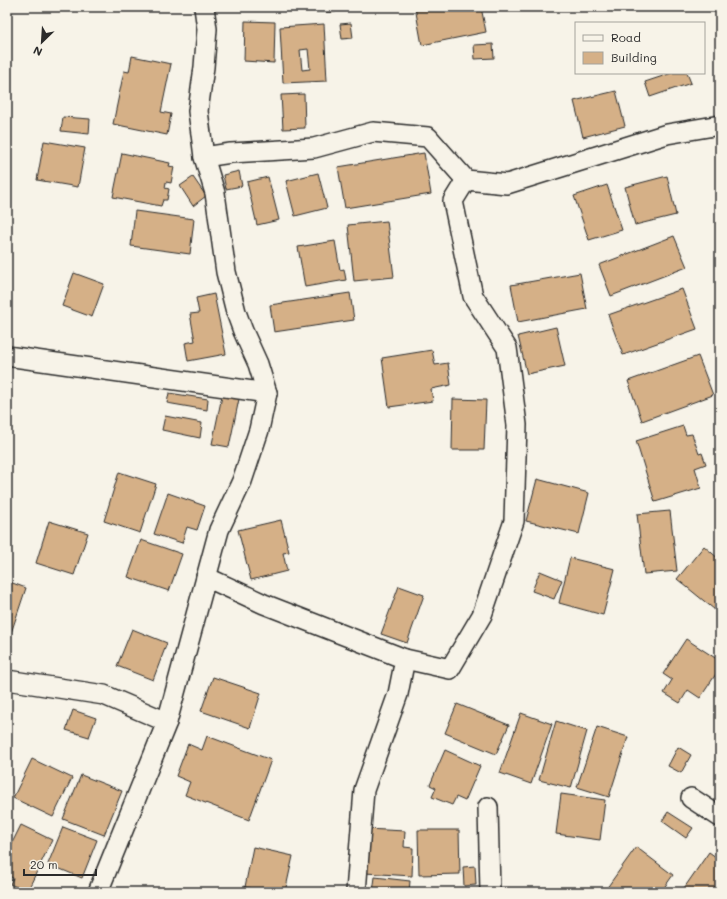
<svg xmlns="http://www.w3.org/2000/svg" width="727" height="899" viewBox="0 0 727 899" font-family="Mali,sans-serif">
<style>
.building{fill:#d5b087;stroke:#2b2b2b;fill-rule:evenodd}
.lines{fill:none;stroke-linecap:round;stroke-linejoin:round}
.street-casing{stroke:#2b2b2b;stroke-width:22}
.street{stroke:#f7f3e8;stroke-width:19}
</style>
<rect width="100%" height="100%" fill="#f7f3e8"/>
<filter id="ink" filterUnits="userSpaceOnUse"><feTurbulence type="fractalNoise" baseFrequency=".025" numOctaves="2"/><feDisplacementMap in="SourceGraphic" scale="8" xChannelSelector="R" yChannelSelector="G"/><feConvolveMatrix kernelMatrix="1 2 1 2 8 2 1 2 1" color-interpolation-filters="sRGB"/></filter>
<g filter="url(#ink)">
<g class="building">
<rect x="305" y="7" width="30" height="5"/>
<path d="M415 7H481L486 32 422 45Z"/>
<path d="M245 21 275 22 274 63 244 61Z"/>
<path d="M351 23 353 38 342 39 340 24Z"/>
<path d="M324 24 327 81 283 83 280 27ZM308 49 310 69 302 70 300 50Z"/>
<path d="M493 44 494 58 475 59 474 45Z"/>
<path d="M132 56 171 64 161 112 171 114 167 135 113 124 124 71 129 72Z"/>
<path d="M672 73H687L691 83 650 97 645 82Z"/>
<path d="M616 91 625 126 583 137 574 101Z"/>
<path d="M304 94 305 128 283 129 281 95Z"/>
<path d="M63 117 90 119 89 134 61 131Z"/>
<path d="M44 141 85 148 78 187 37 180Z"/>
<path d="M122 153 170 163 169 166 174 167 171 183 166 182 165 188 169 189 167 200H163L161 206 113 197Z"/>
<path d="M424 153 431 194 345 208 338 167Z"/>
<path d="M239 171 242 186 226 189 223 175Z"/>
<path d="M318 173 327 208 295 216 286 181Z"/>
<path d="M667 176 676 215 635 225 625 187Z"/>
<path d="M193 177 206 196 193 206 180 186Z"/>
<path d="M268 177 279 220 257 225 247 182Z"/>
<path d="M607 185 622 230 589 240 574 196Z"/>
<path d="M135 211 194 219 190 254 131 246Z"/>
<path d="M387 221 394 277 354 281 348 225Z"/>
<path d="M674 236 687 267 611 296 599 265Z"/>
<path d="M335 241 340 270 344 269 346 280 305 287 298 247Z"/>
<path d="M74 273 104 284 92 317 62 306Z"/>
<path d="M580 273 587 309 518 322 511 285Z"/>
<path d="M682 289 697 329 623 355 608 315Z"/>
<path d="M350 293 354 320 274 332 270 305Z"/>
<path d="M214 294 226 354 188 361 185 343 195 341 190 314 199 313 196 298Z"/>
<path d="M556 327 565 366 527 374 518 336Z"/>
<path d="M432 350 435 365 448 363 451 385 431 389 433 401 389 407 382 358Z"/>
<path d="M698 356 713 395 642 421 628 381Z"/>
<path d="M169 393 208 399 207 410 167 403Z"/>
<path d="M222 396 239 399 229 447 212 444Z"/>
<path d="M453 399 486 400 484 450H452Z"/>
<path d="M165 416 202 423 200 438 162 430Z"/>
<path d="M683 426 686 435 692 434 699 454 702 453 706 464 695 468 701 488 655 502 636 441Z"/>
<path d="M119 472 156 484 140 533 104 521Z"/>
<path d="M537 479 589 493 579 534 526 521Z"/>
<path d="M168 493 205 506 197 530 187 527 182 543 154 534Z"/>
<path d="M670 511 677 571 644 574 637 514Z"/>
<path d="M281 520 289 552 283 553 287 571 251 580 238 530Z"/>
<path d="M49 521 88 533 74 575 36 563Z"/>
<path d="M141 540 182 554 169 591 128 577Z"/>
<path d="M704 546 720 560V614L677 579Z"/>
<path d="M570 558 615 569 603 615 559 603Z"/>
<path d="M540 571 562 580 554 599 532 591Z"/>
<path d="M7 581 26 588 9 639H7Z"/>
<path d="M399 586 424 595 407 643 381 634Z"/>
<path d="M132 629 167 643 153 680 117 666Z"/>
<path d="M686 639 720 661V668L700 698 688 690 680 703 664 693 672 680 663 674Z"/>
<path d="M213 677 261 693 250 728 201 711Z"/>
<path d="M457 704 509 725 496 754 445 733Z"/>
<path d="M73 710 96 718 89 737 66 730Z"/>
<path d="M521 713 552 724 531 784 500 773Z"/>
<path d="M556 721 587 731 571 788 539 780Z"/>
<path d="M597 727 628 737 609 797 577 787Z"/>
<path d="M207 736 271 760 249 820 185 795 190 782 176 776 188 744 202 750Z"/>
<path d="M678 747 691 755 681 773 668 766Z"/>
<path d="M445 750 480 766 465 801 456 797 452 805 432 797 436 788 430 785Z"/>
<path d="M32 759 72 778 53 817 13 798Z"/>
<path d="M81 775 122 791 104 835 63 819Z"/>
<path d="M561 794 605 800 600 840 556 834Z"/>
<path d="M668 812 693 828 686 838 662 821Z"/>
<path d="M21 825 52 840 27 892 10 884 13 878 7 875V853Z"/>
<path d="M63 827 97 840 82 878 48 864Z"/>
<path d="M366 829 405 831 404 847 413 848 412 876 365 873Z"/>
<path d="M418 830H459L460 874 419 875Z"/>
<path d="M253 847 293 856 285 892H268L245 887Z"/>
<path d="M636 847 673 875 661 892H604Z"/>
<path d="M709 852 720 860V892H684L682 891Z"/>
<path d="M475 866 476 885 464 886 463 867Z"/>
<path d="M375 877 410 881 409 892H373Z"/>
</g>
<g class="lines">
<g class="street-casing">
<g id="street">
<path d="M204 157 231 153 314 148 373 132 428 137 466 180 507 184 667 134 720 125"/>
<path d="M7 356 267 393"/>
<path d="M206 577 264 604 405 659 398 694 364 790 356 892"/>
<path d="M405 659 450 669 482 615 514 521 517 425 507 348 473 296 453 201 466 180"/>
<path d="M7 680 104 695 167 722"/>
<path d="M691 798 720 817"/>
<path d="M488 807 490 892"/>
<path d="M98 892 167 722 219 530 242 481 259 430 267 393 258 364 243 331 236 312 226 272 215 193 204 157 198 111 204 67 207 29 204 7"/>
</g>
</g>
<use href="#street" class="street"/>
</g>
</g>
<rect width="727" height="899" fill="none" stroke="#f7f3e8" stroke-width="24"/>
<rect x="12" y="12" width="703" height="875" fill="none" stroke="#2b2b2b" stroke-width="1.5" filter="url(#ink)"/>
<rect x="575" y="22" width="130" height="52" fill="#f7f3e8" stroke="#a5a39c"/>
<rect x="583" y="35" width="20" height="6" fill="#f7f3e8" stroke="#a5a39c"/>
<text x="611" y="42" font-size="12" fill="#2b2b2b">Road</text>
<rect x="583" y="52" width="20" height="12" fill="#d5b087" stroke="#a5a39c"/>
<text x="611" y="62" font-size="12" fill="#2b2b2b">Building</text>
<g transform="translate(42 42) rotate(205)" stroke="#f7f3e8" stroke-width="3" paint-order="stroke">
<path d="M0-3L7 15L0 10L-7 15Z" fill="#2b2b2b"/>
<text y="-6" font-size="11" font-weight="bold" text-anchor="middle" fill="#2b2b2b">N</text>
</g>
<path d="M24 869v6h72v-6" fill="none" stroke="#2b2b2b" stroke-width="2"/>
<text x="30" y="869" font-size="12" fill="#2b2b2b" stroke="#f7f3e8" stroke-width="3" paint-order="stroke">20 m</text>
</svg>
